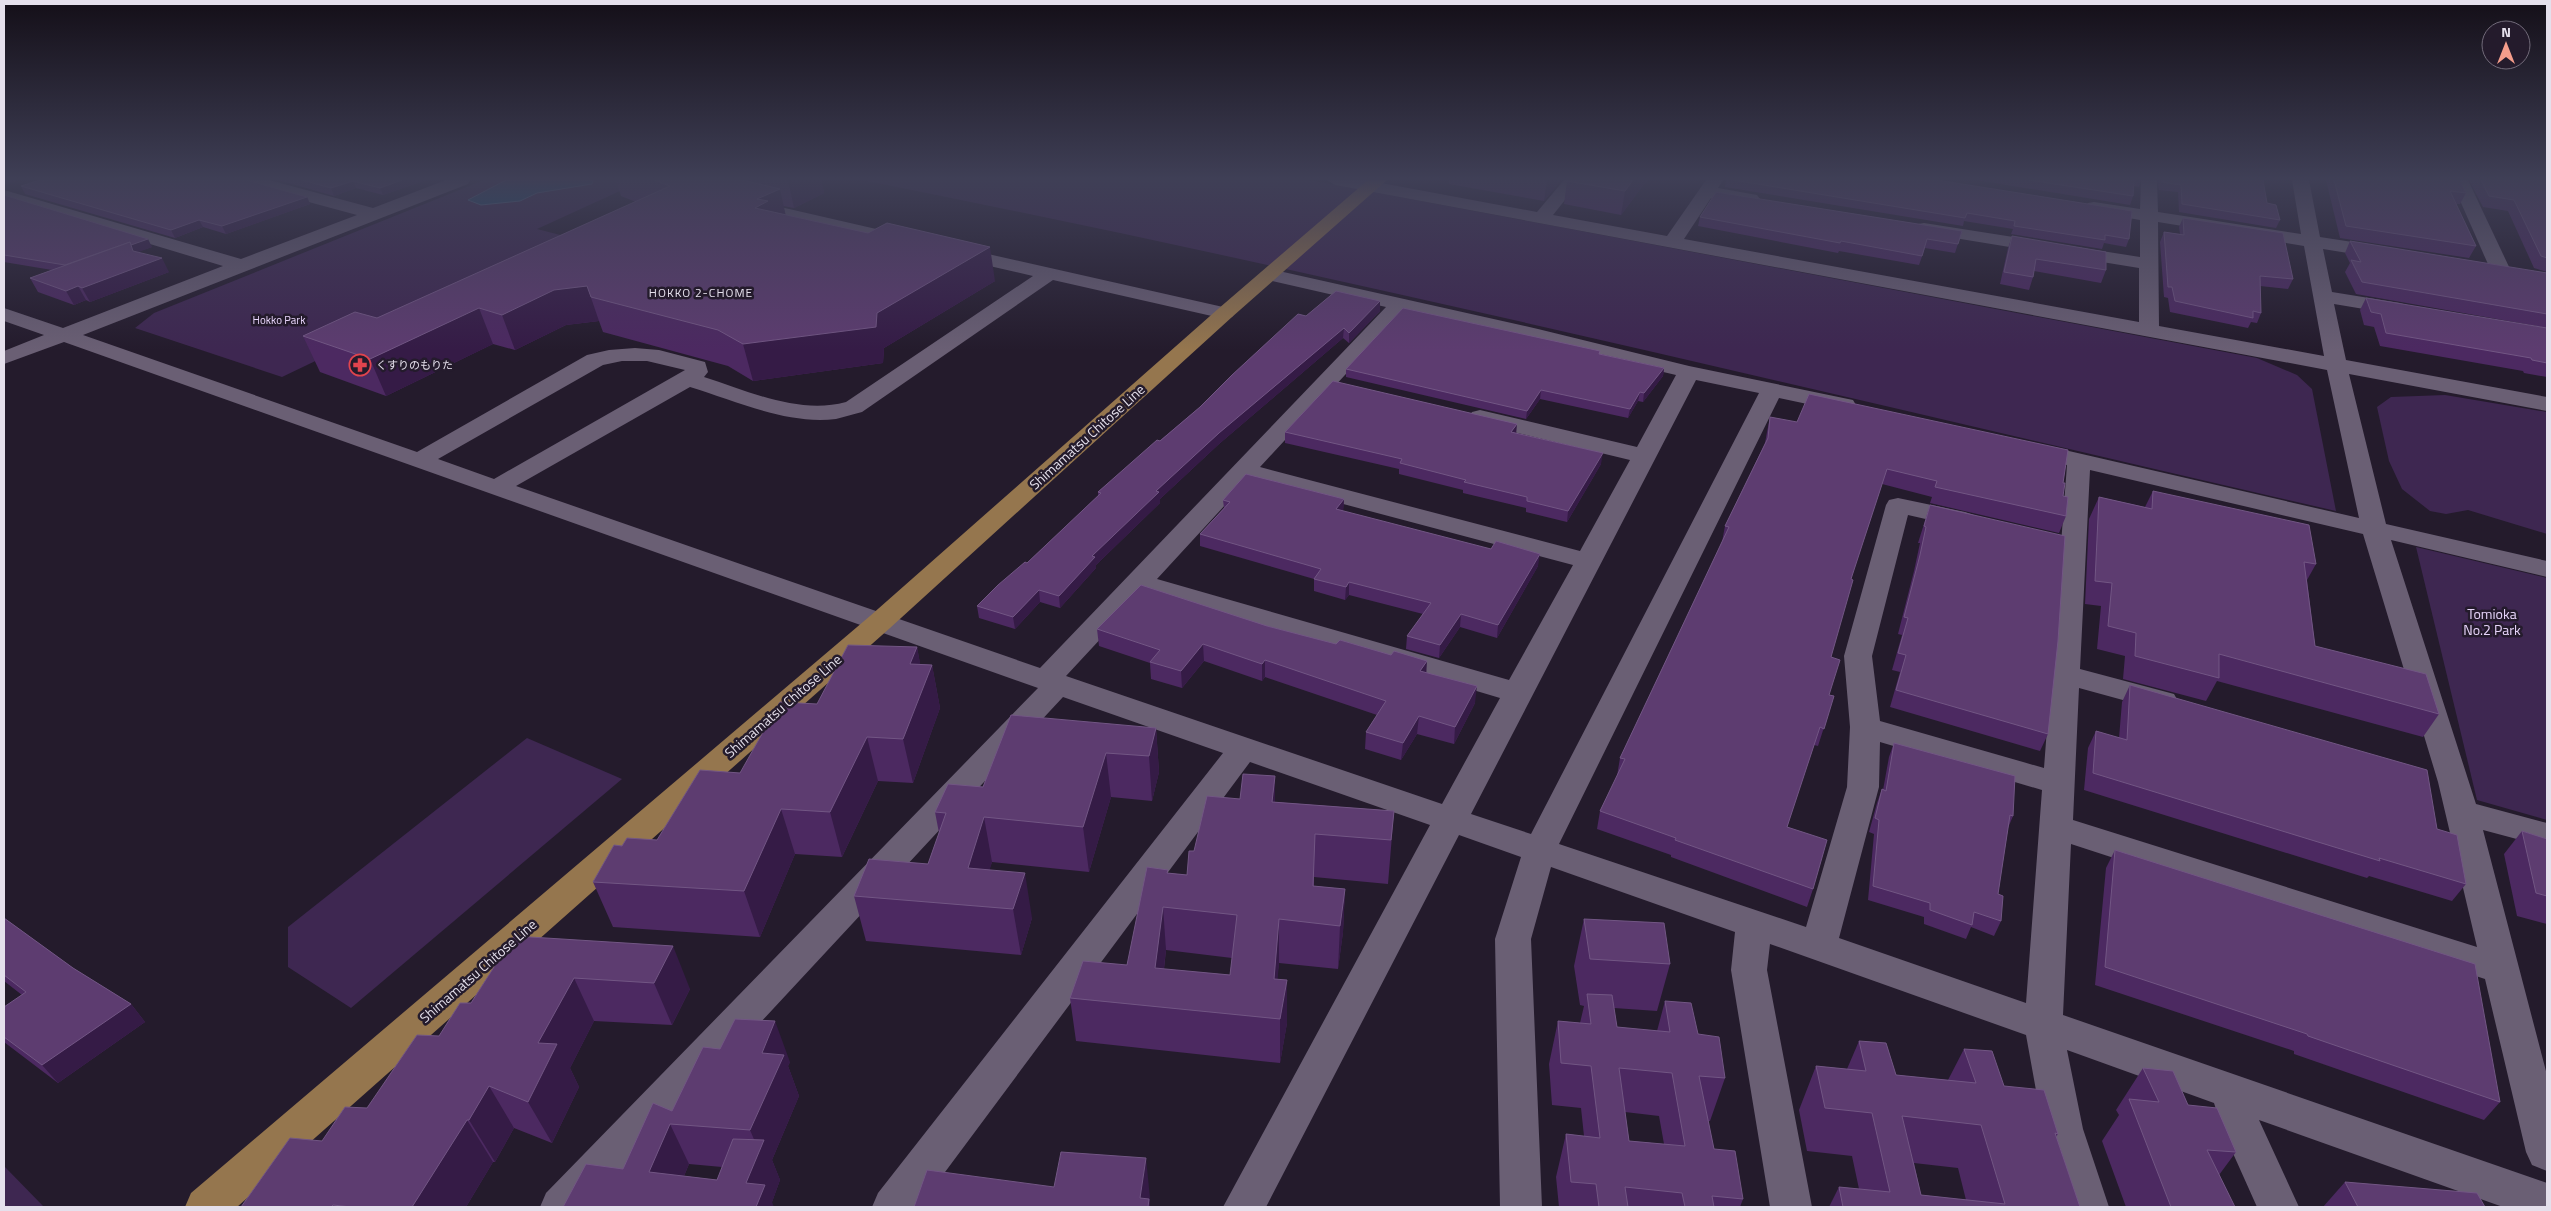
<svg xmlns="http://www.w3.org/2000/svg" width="2551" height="1211" viewBox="0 0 2551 1211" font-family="'Titillium Web','Noto Sans JP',sans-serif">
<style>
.green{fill:#3e2751}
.water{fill:#115779;stroke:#51809c}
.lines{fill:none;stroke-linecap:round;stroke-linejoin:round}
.minor{fill:#6a5f74;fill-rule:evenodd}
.major{fill:#95764e;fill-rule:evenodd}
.wall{fill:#4c2961;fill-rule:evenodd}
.shaded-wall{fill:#351b46}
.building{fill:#5d3c70;stroke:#725684;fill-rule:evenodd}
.labels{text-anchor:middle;stroke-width:5;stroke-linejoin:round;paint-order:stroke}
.far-park-label{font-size:11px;fill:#e8d5fb;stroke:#241b2c}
.far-poi-label{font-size:11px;fill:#e5e0ec;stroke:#241b2c;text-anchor:start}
.far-neighbourhood-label{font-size:12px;letter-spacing:1px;fill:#e5e0ec;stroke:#241b2c}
.street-label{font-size:14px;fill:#e5e0ec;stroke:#241b2c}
.park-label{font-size:14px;fill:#e8d5fb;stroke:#241b2c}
</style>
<rect width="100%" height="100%" fill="#241b2c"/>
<g class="green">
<path d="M484 180H644L537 229 572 238 282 377 135 328 154 313Z"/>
<path d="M862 180H1309L2257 358 2297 375 2312 389 2336 511C1846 398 1356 278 862 180Z"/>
<path d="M2445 395 2547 412V534L2468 510 2446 514 2430 511 2402 489 2389 461 2377 407 2391 397Z"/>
<path d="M2416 547 2547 578V820L2477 800Z"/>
<path d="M527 738 622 779 351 1008 288 967V927Z"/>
<path d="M4 1166 44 1207H4Z"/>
</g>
<path class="water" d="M506 180H593L592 184 537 193 520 201 481 205 468 200Z"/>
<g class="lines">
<g class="minor">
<path d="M240 180H269L373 208 446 180H470L468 184 83 335 417 452 587 355 609 350 635 348 659 350 705 362 708 372 704 377C748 391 799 415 846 402L1033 276 950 257 948 253 950 249 957 247 1232 309 1235 313 1232 317 1225 319 1053 280 862 412C853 414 845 417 836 419 787 425 736 401 690 387L516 486 1040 668 1386 307 1263 279 1260 275 1263 271 1270 269 1538 329 1689 366 1853 400 1856 405 1853 410 1845 412 1779 398 1559 844 1806 927 1847 787 1850 727 1844 656 1886 505 1889 500 1898 498 1965 512 1974 515 1978 520 1974 525 1965 528 1908 515 1872 656 1880 721 2044 768 2067 465 2022 454 2018 449 2022 444 2030 442 2359 518 2327 370 1335 185 1327 180H1365L1537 212 1564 180H1581L1553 215 1667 236 1706 180H1723L1718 188 1757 195 1760 199 1757 203 1751 204 1711 198 1684 239 2139 322V268L1924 233 1918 232 1915 228 1918 224 1924 223 2140 257V220L2088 211 2085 207 2088 203 2094 202 2140 209 2141 180H2157L2158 212 2301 234 2292 180H2309L2320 237 2385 247 2392 249 2394 253 2392 257 2385 259 2323 249 2332 292 2400 303 2407 305 2410 309 2407 313 2400 315 2334 304 2346 360 2547 397V411L2349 374 2386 524 2547 561V577L2391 540 2476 804 2547 823V847L2483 830 2547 1075V1171L2532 1165 2526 1152 2485 979 2071 844 2063 1015 2547 1183V1207H2503L2259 1120 2299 1207H2257L2223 1131 2214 1103 2067 1050 2083 1129 2109 1207H2067L2043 1129 2026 1035 1770 944 1767 970 1812 1207H1770L1731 970 1735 932 1551 867 1531 939 1542 1207H1500L1495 939 1521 857 1459 835 1266 1207H1223L1430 825 1250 762 919 1207H872L878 1193 1223 753 1063 697 589 1207H540L546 1193 1038 688 64 342 4 364V351L44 335 4 321V308L63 328 223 266 4 200V190L241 259 357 215 242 184ZM2158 222 2304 246 2324 356 2159 326ZM1404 311 1676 375 1637 447 1480 410 1472 412 1469 417 1472 422 1630 460 1580 551 1260 467ZM622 361H647L685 370 494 479 438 459 603 365ZM1696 380 1759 393 1531 834 1471 814ZM2090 470 2363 534 2438 782 2477 947 2073 820 2079 688 2163 711 2174 708 2178 701 2174 694 2080 669ZM1249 479 1573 565 1509 680 1157 579ZM1144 592 1500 698 1442 804 1066 676ZM1880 742 2042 790 2026 1003 1839 938 1879 787Z"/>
<path d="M2451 180H2468L2511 271 2508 275H2494L2491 271Z"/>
<path d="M750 200 911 237 914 241 911 245 905 247 744 209 741 205 744 201Z"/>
</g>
<path class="major" d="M1368 180H1387L1232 317 890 628 237 1207H185L191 1193 870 616 1218 309Z"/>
</g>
<g class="wall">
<path d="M278 180H426L383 195 356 188 334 196Z"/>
<path d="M616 180H821L824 193 794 208 783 206 785 215 995 281 884 348 883 363 753 381 728 366 603 332 599 321 566 325 515 350 493 344 386 396 320 372 303 336 377 318 636 202 621 196Z"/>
<path d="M1449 180H1561L1544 201 1449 184Z"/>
<path d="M1647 180 1621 215 1564 204 1567 181Z"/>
<path d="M1726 180H1937L2129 239 2126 247 2104 243 2102 249 2011 234 2013 229 1964 221 1963 226 1725 187Z"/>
<path d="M1976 180H2141L2139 187 2134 186 2133 196 2130 205Z"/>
<path d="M2157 180H2263L2267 203 2280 220 2276 228 2179 212 2178 192 2159 190Z"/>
<path d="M2326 180H2460L2466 193 2460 204H2456L2476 246 2469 258 2340 238Z"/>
<path d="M2469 180H2547V272L2534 268 2508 211 2483 207Z"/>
<path d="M21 186 307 197 310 204 226 234 203 227 175 238 25 194Z"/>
<path d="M4 195 152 247 137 252 169 272 90 302 86 300 74 305 38 292 30 278 52 270 4 262Z"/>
<path d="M1700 217 1962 231 1955 253 1925 248 1919 265 1839 251 1838 253 1698 226Z"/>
<path d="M2183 218 2293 279 2288 289 2260 286 2261 313 2257 323 2251 322 2248 328 2170 312 2168 298 2164 297 2160 242 2164 232 2180 234 2179 227Z"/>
<path d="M2012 236 2106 270 2101 283 2034 271 2033 277 2029 290 2000 284 2008 248Z"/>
<path d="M2350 241 2547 273V328L2356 294 2345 272 2350 263 2345 253Z"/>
<path d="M2366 298 2547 328V377L2524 373 2523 371 2380 346 2374 327 2364 325 2360 310Z"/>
<path d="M1380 301V311L1349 343 1343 338 1219 444 1160 499V503L1096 565V568L1060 608 1040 602 1015 629 979 618 977 606 1027 563 1098 496V492L1200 407 1306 316Z"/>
<path d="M1600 354 1664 368 1663 376 1643 402 1638 401 1628 418 1540 399 1526 419 1346 377V369Z"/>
<path d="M1770 417 2063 483V496L2066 516 2059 533 1930 503 1932 497 1882 484 1851 579 1831 657 1829 695 1834 696 1818 746 1814 745 1787 827 1813 889 1807 907 1671 857V855L1597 829 1600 811 1617 776 1620 758 1722 542 1725 526 1765 443 1767 432Z"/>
<path d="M1285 432 1516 433 1601 464 1567 522 1526 512V508L1463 493V490L1399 474V469L1285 443Z"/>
<path d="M2153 491 2316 564 2307 580 2315 646 2439 714 2423 737 2217 681 2206 701 2123 679 2125 656 2097 649 2101 606 2085 604 2089 519 2099 497 2145 507Z"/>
<path d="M1344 499 1343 511 1538 566 1497 638 1460 627 1439 658 1406 649 1407 636 1423 614 1349 595 1345 600 1314 591V579L1200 546V534L1224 508 1223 500Z"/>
<path d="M1930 505 2048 734 2040 751 1890 707 1900 672 1892 670 1902 635 1898 634 1914 571 1920 543H1918Z"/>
<path d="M1267 626 1426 672 1475 703 1454 744 1417 734 1401 760 1365 749 1366 732 1377 715 1265 677 1262 681 1204 661 1182 688 1151 679 1150 663 1099 646 1097 629Z"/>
<path d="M917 647 920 664 932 665 940 708 913 783 878 781 842 857 795 854 760 937 613 927 593 882 622 846 657 840 740 773 817 704Z"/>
<path d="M2130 685 2437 829 2466 884 2452 901 2369 876 2367 878 2084 790 2088 748 2096 731 2119 738 2122 702Z"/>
<path d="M1156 728 1159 772 1152 801 1111 797 1089 872 992 862 989 870 1032 918 1021 955 866 941 854 896 928 864 939 833 935 812Z"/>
<path d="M1894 743 2013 816 2008 828 1998 894 2001 921 1994 936 1971 927 1966 939 1924 924V917L1868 900 1874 834 1869 832 1877 803 1882 789 1883 790 1889 757Z"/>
<path d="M1275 776V802L1394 811 1388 884 1314 877V886L1345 889 1343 932 1338 969 1279 963 1277 979 1287 1023 1280 1063 1076 1041 1070 998 1127 965 1168 870V873L1187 875 1194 851 1240 799ZM1166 950 1232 958 1230 975 1164 969Z"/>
<path d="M2522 831 2547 839V924L2517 916 2504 854Z"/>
<path d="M2115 850 2500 1102 2484 1120 2294 1054V1051L2095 985 2106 868Z"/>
<path d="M4 918 73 968 131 1004 145 1022 58 1083 4 1042V1007L22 995 4 981Z"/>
<path d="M1584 919 1670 964 1657 1011 1614 1008 1617 1027 1657 1031 1665 1001 1698 1034 1725 1078 1710 1121H1708L1714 1149 1743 1199 1740 1207H1559L1556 1177 1566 1134 1584 1136 1581 1108 1552 1105 1549 1064 1558 1021 1580 1023 1584 1006 1580 1005 1574 966ZM1625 1112 1659 1116 1664 1144 1629 1141Z"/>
<path d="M514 936 690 989 672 1025 594 1021 570 1068 579 1087 552 1143 514 1128 495 1162H493L466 1207H241L322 1141 367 1108 439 1036 471 1003Z"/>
<path d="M1859 1041 1896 1075 1948 1080 1964 1049 2004 1086 2058 1134 2056 1137 2080 1207H1829L1839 1187 1859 1189 1852 1156 1807 1151 1799 1110 1816 1066 1847 1069ZM1914 1163 1958 1168 1966 1200 1921 1195Z"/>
<path d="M790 1062 788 1066 799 1096 772 1160 780 1180 772 1202 623 1169 672 1111ZM689 1164 722 1167 717 1180 684 1176Z"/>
<path d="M2143 1068 2188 1105 2236 1152 2219 1175 2235 1207H2126L2102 1141 2119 1115 2116 1110Z"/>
<path d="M2345 1182 2485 1207H2323Z"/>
</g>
<g class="shaded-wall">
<path d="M4 180H19L4 185Z"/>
<path d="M402 180H426L383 195 380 188Z"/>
<path d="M788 180H821L824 193 794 208Z"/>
<path d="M1547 180H1561L1544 201Z"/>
<path d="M1633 180H1647L1621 215 1625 191Z"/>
<path d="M353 181 356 188 334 196 331 188Z"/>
<path d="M780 189 787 221 755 208 757 199Z"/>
<path d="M307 197 310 204 226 234 222 226Z"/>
<path d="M199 220 203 227 175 238 171 230Z"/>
<path d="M148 239 152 247 136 253 73 267Z"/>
<path d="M990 247 995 281 884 348 883 363 753 381 743 344 877 313Z"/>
<path d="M162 258 169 272 90 302 82 288Z"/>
<path d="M78 286 86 300 74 305 66 291Z"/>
<path d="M587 286 599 321 566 325 515 350 502 315 554 290Z"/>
<path d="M1380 301V311L1349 343V333Z"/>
<path d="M479 308 493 344 386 396 370 359Z"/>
<path d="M1344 328 1343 338 1219 444 1160 499V503L1096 565V568L1060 608 1059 596 1092 556 1156 491 1219 433Z"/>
<path d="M1664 368 1663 376 1643 402 1644 393Z"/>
<path d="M1541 390 1540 399 1526 419 1527 411Z"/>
<path d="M1640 392 1638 401 1628 418 1630 409Z"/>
<path d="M1517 424 1516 435 1511 432Z"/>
<path d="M1603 453 1601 464 1567 522 1568 511Z"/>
<path d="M1344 499 1343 512 1336 509Z"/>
<path d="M1540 554 1538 566 1497 638 1498 625Z"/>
<path d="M1349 582V595L1345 600 1346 587Z"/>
<path d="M1039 590 1040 602 1015 629 1013 617Z"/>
<path d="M1461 614 1460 627 1439 658 1440 645Z"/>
<path d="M1203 644 1204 661 1182 688 1181 671Z"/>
<path d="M917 647 924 684 932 665 940 708 913 783 903 739 910 664Z"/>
<path d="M1265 660V677L1262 681V664Z"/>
<path d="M1427 661 1426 678 1420 671Z"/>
<path d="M1477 686 1475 703 1454 744 1455 727Z"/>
<path d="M1419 716 1417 734 1401 760 1403 743Z"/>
<path d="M1156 728 1159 772 1152 801 1149 756Z"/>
<path d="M867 737 878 781 842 857 830 812Z"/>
<path d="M1106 753 1111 797 1089 872 1083 827Z"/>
<path d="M1275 776V819L1272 802Z"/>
<path d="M781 809 795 854 760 937 744 891Z"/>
<path d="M984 817 992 862 979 907 968 868Z"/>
<path d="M1025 873 1032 918 1021 955 1013 909Z"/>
<path d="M1345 889 1343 932 1338 969 1340 926Z"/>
<path d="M1163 907 1166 950 1159 1007 1155 968Z"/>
<path d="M1279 919V963L1274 1019V979Z"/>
<path d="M673 946 690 989 672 1025 654 983Z"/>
<path d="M574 978 594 1021 570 1068 579 1087 552 1143 528 1102 538 1043Z"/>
<path d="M1287 980V1023L1280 1063V1019Z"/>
<path d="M131 1004 145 1022 58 1083 42 1065Z"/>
<path d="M775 1021 790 1062 788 1066 799 1096 772 1160 780 1180 772 1202 774 1207H756L746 1183 759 1151 750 1130 762 1053Z"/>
<path d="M489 1086 514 1128 495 1162 469 1120Z"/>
<path d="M467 1120 493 1162 466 1207H412Z"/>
<path d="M670 1124 689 1164 671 1207 649 1172Z"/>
<path d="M1146 1158 1150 1198V1207H1141L1140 1198Z"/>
</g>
<g class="building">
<path d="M40 180H246L307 197 222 226 199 220 171 230 21 186Z"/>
<path d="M302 180H402L380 188 353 181 331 188Z"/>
<path d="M654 180H742L780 189 757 199 768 201 755 208 868 233 887 223 990 247 877 313 876 327 743 344 718 330 591 297 587 286 554 290 502 315 479 308 370 359 303 336 355 312 377 318 670 186Z"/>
<path d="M1567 180H1633L1625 191 1567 181Z"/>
<path d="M1733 180H1937L2132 211 2129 239 2105 235V240L2014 226 2015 221 1967 213 1965 218Z"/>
<path d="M2029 180H2134L2133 196Z"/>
<path d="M2162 180H2263L2267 203 2276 205 2280 220 2182 204 2181 185 2162 182Z"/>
<path d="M2334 180H2460L2466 193 2450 191 2476 246 2346 226Z"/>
<path d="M2481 180H2547V258L2541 256 2514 200 2489 196Z"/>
<path d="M1716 192 1962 231 1958 244 1927 239 1922 256 1841 241 1840 243 1700 217Z"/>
<path d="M4 195 148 239 131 245 130 242 65 265 4 255Z"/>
<path d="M2183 218 2283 233 2293 279 2260 276 2261 313 2253 311V318L2175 301 2172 287H2168L2164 232 2184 235Z"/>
<path d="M2012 236 2106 252V270L2036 259 2033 277 2004 272Z"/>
<path d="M2350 241 2547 273V314L2362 282 2351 260 2361 262Z"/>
<path d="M130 242 133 251 162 258 82 288 78 286 66 291 30 278Z"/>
<path d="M1336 291 1380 301 1349 333 1344 328 1219 433 1156 491 1159 492 1092 556 1095 557 1059 596 1039 590 1013 617 977 606 998 585 1025 562 1027 563 1101 493 1098 492 1157 440 1160 441 1200 407 1232 375 1298 314 1306 316Z"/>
<path d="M2366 298 2547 328V363L2532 360 2531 358 2386 333 2381 314 2371 312Z"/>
<path d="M1403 308 1600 351 1599 354 1664 368 1644 393 1640 392 1630 409 1541 390 1527 411 1346 369Z"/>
<path d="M1333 381 1517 424 1511 432 1603 453 1568 511 1527 501V497L1464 482 1466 480 1400 463 1402 459 1285 432Z"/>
<path d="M1809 394 2068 450 2063 483H2065L2063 496 2068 497 2066 516 1935 487 1937 481 1887 469 1851 579 1853 580 1831 657 1840 660 1829 695 1834 696 1824 729 1820 727 1787 827 1827 840 1813 889 1675 840 1676 838 1600 811 1625 759 1620 758 1729 527 1725 526 1768 438 1770 417 1797 422Z"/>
<path d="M1246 474 1344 499 1336 509 1491 549 1496 541 1540 554 1498 625 1461 614 1440 645 1407 636 1431 603 1349 582 1346 587 1314 579 1321 569 1200 534 1230 502 1223 500Z"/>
<path d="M2153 491 2309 525 2316 564 2304 562 2315 646 2426 674 2439 714 2219 654V678L2135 656 2136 633 2108 626 2112 583 2095 581 2099 497 2152 509Z"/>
<path d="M1930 505 2065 536 2058 641 2048 734 1896 690 1906 655 1898 653 1908 618 1904 617 1920 555 1926 527 1924 526Z"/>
<path d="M1141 585 1267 626 1336 644 1340 640 1391 655 1394 651 1427 661 1420 671 1477 686 1455 727 1419 716 1403 743 1366 732 1386 701 1265 660 1262 664 1203 644 1181 671 1150 662 1160 650 1097 629Z"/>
<path d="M848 645 917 647 910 664 932 665 903 739 867 737 830 812 781 809 744 891 593 882 614 845 622 846 627 838 657 840 700 770 740 773 780 702 817 704Z"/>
<path d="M2130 685 2427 770 2437 829 2457 835 2466 884 2379 858 2380 861 2093 773 2096 731 2127 740Z"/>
<path d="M1011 715 1156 728 1149 756 1106 753 1083 827 984 817 968 868 1025 873 1013 909 854 896 869 859 928 864 946 813 935 812 948 784 983 787Z"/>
<path d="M1894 743 2015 776 2013 816 2010 815 1998 894 2003 896 2001 921 1974 912 1972 925 1930 910V903L1873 886 1879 820 1875 818 1882 789 1886 791Z"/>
<path d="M1243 774 1275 776 1272 802 1394 811 1391 840 1315 834 1313 886 1345 889 1340 926 1279 919 1274 979 1287 980 1280 1019 1070 998 1083 961 1127 965 1147 867 1168 870 1167 873 1187 875 1189 851H1194L1207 796 1240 799ZM1163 907 1237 915 1230 975 1155 968Z"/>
<path d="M2522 831 2547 839V896L2536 893Z"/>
<path d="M2115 850 2475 964 2500 1102 2308 1036 2307 1034 2105 967Z"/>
<path d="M4 918 73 968 131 1004 42 1065 4 1037V1007L26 992 4 975Z"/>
<path d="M1584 919 1664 923 1670 964 1590 959Z"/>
<path d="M514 936 673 946 654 983 574 978 538 1043 557 1044 528 1102 489 1086 469 1120H467L412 1207H351L333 1205 331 1207H241L290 1138 322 1141 345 1107 367 1108 417 1035 439 1036 460 1003H471Z"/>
<path d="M1587 994 1612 995 1617 1027 1670 1032 1665 1001 1691 1003 1698 1034 1719 1037 1725 1078 1699 1076 1714 1149 1735 1151 1743 1199 1712 1196 1714 1207H1685L1682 1193 1625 1187 1628 1207H1599L1596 1184 1571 1182 1566 1134 1600 1138 1591 1066 1561 1063 1558 1021 1591 1024ZM1619 1068 1672 1073 1685 1146 1629 1141Z"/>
<path d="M735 1019 775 1021 762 1053 784 1055 750 1130 670 1124 649 1172 717 1180 733 1139 764 1140 746 1183 765 1185 756 1207H563L586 1164 623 1169 653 1103 672 1111 703 1047 720 1049Z"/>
<path d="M1859 1041 1886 1043 1896 1075 1976 1083 1964 1049 1992 1051 2004 1086 2044 1090 2058 1134 2055 1133 2080 1207H1843L1839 1187 1890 1192 1872 1113 1825 1108 1816 1066 1866 1071ZM1902 1116 1981 1125 2005 1204 1921 1195Z"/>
<path d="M2143 1068 2173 1071 2188 1105 2217 1108 2236 1152 2207 1150 2235 1207H2171L2129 1099 2159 1102Z"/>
<path d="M1061 1152 1146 1158 1140 1198 1149 1199 1148 1207H914L927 1170 1054 1187Z"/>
<path d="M2345 1182 2477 1193 2485 1207H2358Z"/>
</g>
<linearGradient id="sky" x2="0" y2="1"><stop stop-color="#140f18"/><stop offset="0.51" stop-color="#3f3f56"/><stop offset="1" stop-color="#3f3f56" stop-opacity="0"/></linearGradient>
<rect width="2551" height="350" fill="url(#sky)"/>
<defs>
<g id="pharmacy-ring" transform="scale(1.125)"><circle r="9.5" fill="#241b2c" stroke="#e0444e" stroke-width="1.5"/><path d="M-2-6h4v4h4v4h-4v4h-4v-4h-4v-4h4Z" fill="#e0444e"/></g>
</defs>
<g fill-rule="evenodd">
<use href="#pharmacy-ring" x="360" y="365"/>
</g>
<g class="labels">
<g class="far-park-label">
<text x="279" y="324">Hokko Park</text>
</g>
<g class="far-poi-label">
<text x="376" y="369">くすりのもりた</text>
</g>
<g class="far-neighbourhood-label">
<text x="701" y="297">HOKKO 2-CHOME</text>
</g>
<g class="street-label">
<text transform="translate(1087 437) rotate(-42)" y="5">Shimamatsu Chitose Line</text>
<text transform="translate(783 706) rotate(-41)" y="5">Shimamatsu Chitose Line</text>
<text transform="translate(478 971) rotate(-41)" y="5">Shimamatsu Chitose Line</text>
</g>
<g class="park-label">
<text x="2492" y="619">Tomioka<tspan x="2492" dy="16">No.2 Park</tspan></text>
</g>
</g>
<rect width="2551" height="1211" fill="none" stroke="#e5e0ec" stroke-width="10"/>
<g transform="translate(2506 45)"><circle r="24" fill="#241b2c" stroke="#716a79"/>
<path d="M0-4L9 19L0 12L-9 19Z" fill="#f49d8b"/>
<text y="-8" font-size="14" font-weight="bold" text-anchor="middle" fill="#e5e0ec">N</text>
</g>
</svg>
